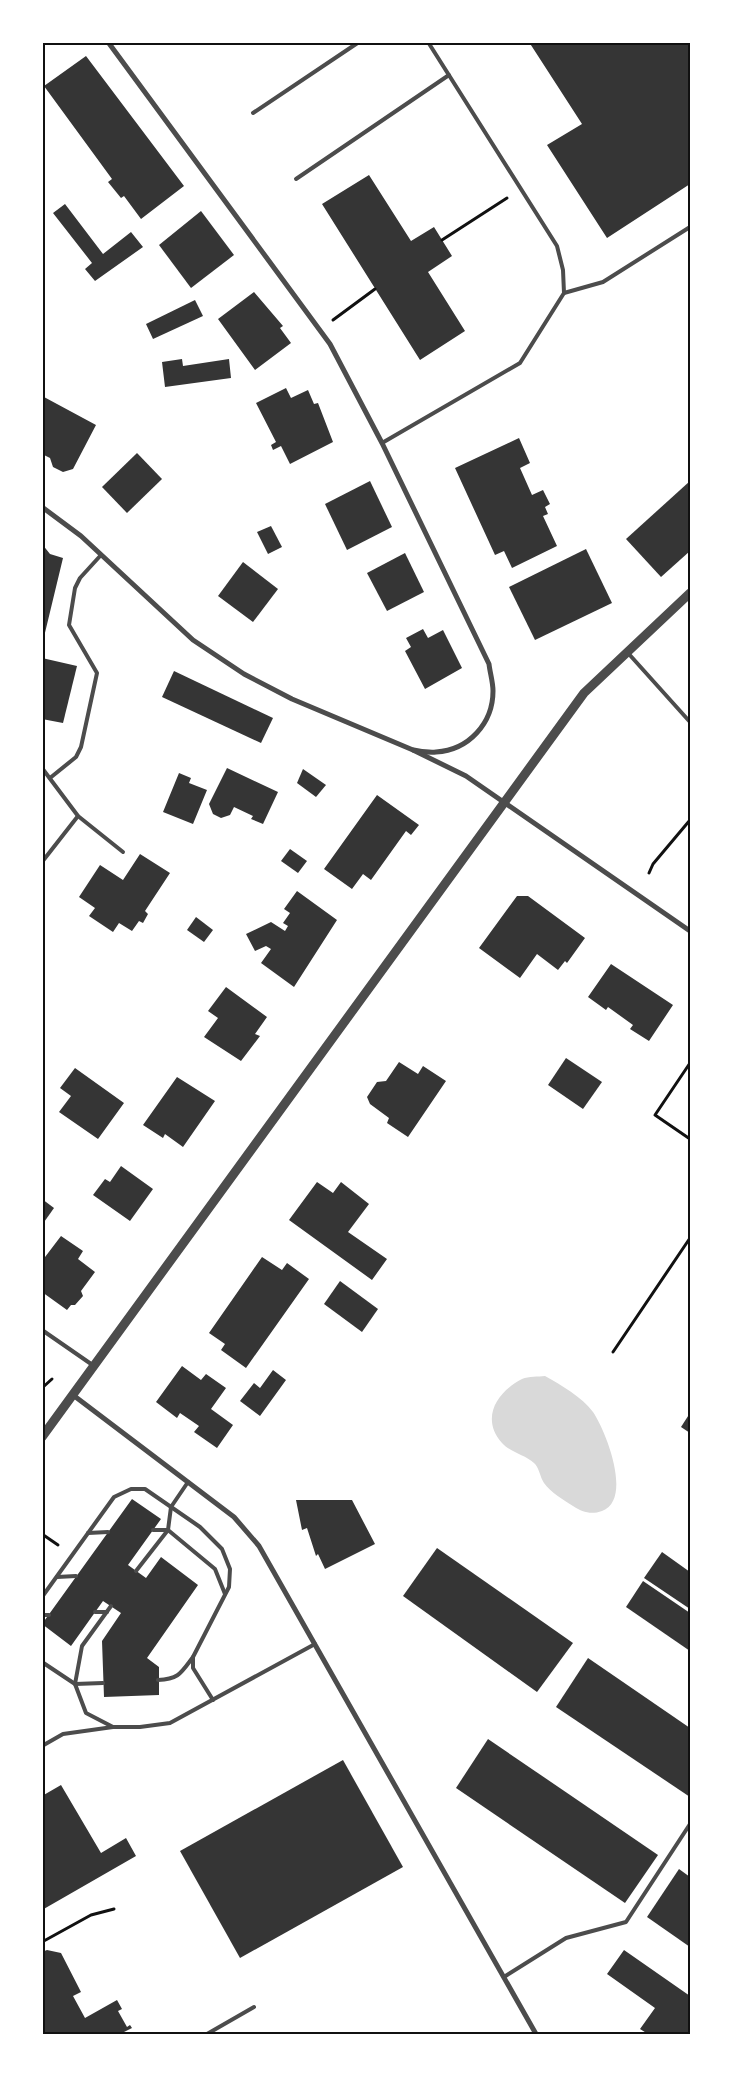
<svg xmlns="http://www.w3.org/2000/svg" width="733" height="2077" viewBox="0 0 733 2077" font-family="Poppins,sans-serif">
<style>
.water{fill:#d9d9d9}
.building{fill:#353535}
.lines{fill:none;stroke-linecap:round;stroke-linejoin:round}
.path{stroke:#111;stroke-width:3}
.service{stroke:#4c4c4c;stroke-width:4}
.minor{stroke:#4c4c4c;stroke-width:5}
.tertiary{stroke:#4c4c4c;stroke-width:9}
.neatline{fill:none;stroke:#111;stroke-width:2}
</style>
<rect width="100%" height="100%" fill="#fff"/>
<path class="water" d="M545 1376C561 1385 582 1397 593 1412 606 1431 633 1500 602 1511 591 1515 582 1512 573 1506 564 1500 550 1492 544 1483 540 1477 539 1467 534 1463 525 1455 510 1452 502 1443 480 1418 497 1392 522 1379 529 1376 538 1377 545 1376Z"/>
<g class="building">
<path d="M529 42H690V184L607 238 547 145 582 124Z"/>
<path d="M86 56 184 186 141 219 124 196 121 198 108 182 112 179 44 86Z"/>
<path d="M369 175 411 241 434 227 452 256 428 272 465 331 420 360 322 204Z"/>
<path d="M65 204 103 254 131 232 143 247 95 281 85 269 92 263 53 213Z"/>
<path d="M201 211 234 255 191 288 159 245Z"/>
<path d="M254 292 283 326 280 328 291 343 255 370 218 319Z"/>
<path d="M195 300 203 316 153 339 146 324Z"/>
<path d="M182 359 183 366 229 359 231 378 165 387 162 362Z"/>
<path d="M286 388 291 398 308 390 314 404 318 403 333 442 290 464 281 446 273 450 271 445 276 442 256 403Z"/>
<path d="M44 397 96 425 73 469 63 472 53 467 50 458 42 454Z"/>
<path d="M519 438 530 463 520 468 532 495 543 490 550 504 545 507 548 514 543 516 557 546 512 568 504 551 495 555 455 468Z"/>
<path d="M137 453 162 479 127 513 102 487Z"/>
<path d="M370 481 392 527 347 550 325 504Z"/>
<path d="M690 481V551L661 577 626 539Z"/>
<path d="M271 526 282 547 268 554 257 532Z"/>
<path d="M42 544 50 554 63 558 43 641Z"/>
<path d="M586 549 612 603 535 640 509 587Z"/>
<path d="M405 553 424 592 387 611 367 573Z"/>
<path d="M243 562 278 589 253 622 218 596Z"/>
<path d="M423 629 428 638 443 630 462 668 425 689 405 651 411 647 406 638Z"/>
<path d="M42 658 77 666 63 723 42 719Z"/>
<path d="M174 671 273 718 261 743 162 697Z"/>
<path d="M227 768 278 792 263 824 251 819 253 816 234 807 230 815 221 818 213 814 209 804Z"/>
<path d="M303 769 326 785 316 797 297 783Z"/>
<path d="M179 773 191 778 189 783 207 790 193 824 163 812Z"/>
<path d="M377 795 419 825 411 835 406 831 371 880 363 874 352 889 324 869Z"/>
<path d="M290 849 307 861 298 873 281 861Z"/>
<path d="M140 854 170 873 145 911 148 914 143 923 139 921 132 931 119 923 113 932 89 916 95 908 79 897 100 865 123 880Z"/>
<path d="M297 891 337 920 294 987 261 963 271 949 266 946 255 951 246 934 271 922 285 931 288 926 283 923 290 913 284 909Z"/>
<path d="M517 896H528L585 938 567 963 565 961 558 970 537 954 520 978 479 948Z"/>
<path d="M196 917 213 930 204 942 187 930Z"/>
<path d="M611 964 673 1005 649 1041 630 1029 633 1025 608 1007 606 1010 588 997Z"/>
<path d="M226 987 267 1017 255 1034 260 1036 241 1061 204 1037 218 1018 208 1011Z"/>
<path d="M566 1058 602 1082 583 1109 548 1085Z"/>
<path d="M399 1062 418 1074 423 1066 446 1081 408 1137 387 1123 389 1118 370 1104 367 1097 377 1082 386 1081Z"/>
<path d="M75 1068 124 1103 98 1139 59 1112 71 1096 60 1088Z"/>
<path d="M177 1077 215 1101 183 1147 165 1134 163 1138 143 1125Z"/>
<path d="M121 1166 153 1189 130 1221 93 1195 105 1179 110 1182Z"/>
<path d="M317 1182 333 1193 341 1182 369 1204 348 1232 387 1259 372 1280 289 1220Z"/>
<path d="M42 1199 54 1208 42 1225Z"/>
<path d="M61 1236 83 1251 78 1259 95 1272 81 1291 83 1296 75 1305H71L67 1310 42 1292V1261Z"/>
<path d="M262 1257 282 1270 287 1263 309 1279 246 1368 221 1350 225 1344 209 1333Z"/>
<path d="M340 1281 378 1309 362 1332 324 1304Z"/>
<path d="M182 1366 201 1380 206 1374 226 1388 211 1409 233 1425 217 1448 194 1432 199 1426 180 1413 177 1418 156 1402Z"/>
<path d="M273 1370 286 1380 260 1416 240 1401 254 1383 260 1388Z"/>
<path d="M690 1413V1433L681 1427Z"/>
<path d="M132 1499 161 1519 128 1565 146 1578 161 1557 198 1585 147 1658 159 1667V1695L104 1697 102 1641 121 1613 103 1601 71 1646 42 1624Z"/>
<path d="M296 1500H352L375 1544 325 1569 318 1554 316 1556 307 1528 302 1530Z"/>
<path d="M437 1548 573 1643 537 1692 403 1596Z"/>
<path d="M662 1552 690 1572V1609L644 1578Z"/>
<path d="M643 1581 690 1613V1651L626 1607Z"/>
<path d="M588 1658 690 1728V1797L556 1707Z"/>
<path d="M488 1739 658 1855 625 1903 456 1788Z"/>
<path d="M343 1760 403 1867 240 1958 180 1851Z"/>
<path d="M61 1785 101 1853 126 1838 136 1856 42 1910V1796Z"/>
<path d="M679 1869 690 1877V1947L647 1917Z"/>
<path d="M47 1950 61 1953 81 1992 73 1996 85 2018 117 2000 122 2009 118 2011 127 2027 130 2025 132 2028 124 2032 126 2034H42V1952Z"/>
<path d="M624 1950 690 1996V2034H648L640 2029 655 2008 607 1974Z"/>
</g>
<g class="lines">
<g class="path">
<path d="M442 240 507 198"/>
<path d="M333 320 375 289"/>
<path d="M649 873 653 864 690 820"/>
<path d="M690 1063 655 1115 690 1139"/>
<path d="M613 1352 690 1238"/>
<path d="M42 1388 52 1379"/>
<path d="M42 1534 58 1545"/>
<path d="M42 1942 91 1915 114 1909"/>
</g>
<g class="service">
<path d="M253 113 359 42"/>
<path d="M296 179 449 75"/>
<path d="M564 293 603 282 690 227"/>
<path d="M382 443 520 363 564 293 563 270 557 246 428 42"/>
<path d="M628 653 690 722"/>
<path d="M42 768 78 816 123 852"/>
<path d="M50 778 76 757 81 747 97 673 69 625 75 588 80 578 101 555"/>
<path d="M42 862 78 816"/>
<path d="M42 1330 94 1366"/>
<path d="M153 1530H168L215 1569 225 1594"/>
<path d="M88 1533 108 1532"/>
<path d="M136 1571 168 1530 171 1507 188 1482"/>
<path d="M57 1577 76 1576"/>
<path d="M42 1597 114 1497 131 1489H145L200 1527 222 1549 230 1569 229 1587 193 1657V1668L213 1700"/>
<path d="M111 1606 82 1646 75 1684 86 1713 113 1727"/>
<path d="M95 1612H107"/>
<path d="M42 1615H49"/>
<path d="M42 1662 75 1684 103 1683"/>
<path d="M158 1680C179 1679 181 1673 193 1657"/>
<path d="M42 1746 63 1734 113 1727H140L170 1723 315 1644"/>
<path d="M504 1977 566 1938 626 1922 690 1824"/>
<path d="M207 2034 254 2007"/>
</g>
<g class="minor">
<path d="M108 42 330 344 382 443 489 664C490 673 493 682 493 691 493 723 469 750 436 752 428 753 420 751 413 750"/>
<path d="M42 507 81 536 193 640 244 674 292 699 413 750 466 776 690 931"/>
<path d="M73 1395 234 1517 259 1546 536 2034"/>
</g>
<path class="tertiary" d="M42 1437 584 693 690 593"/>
</g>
<rect width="733" height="2077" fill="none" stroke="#ffffff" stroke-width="88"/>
<rect x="44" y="44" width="645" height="1989" class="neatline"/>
</svg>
